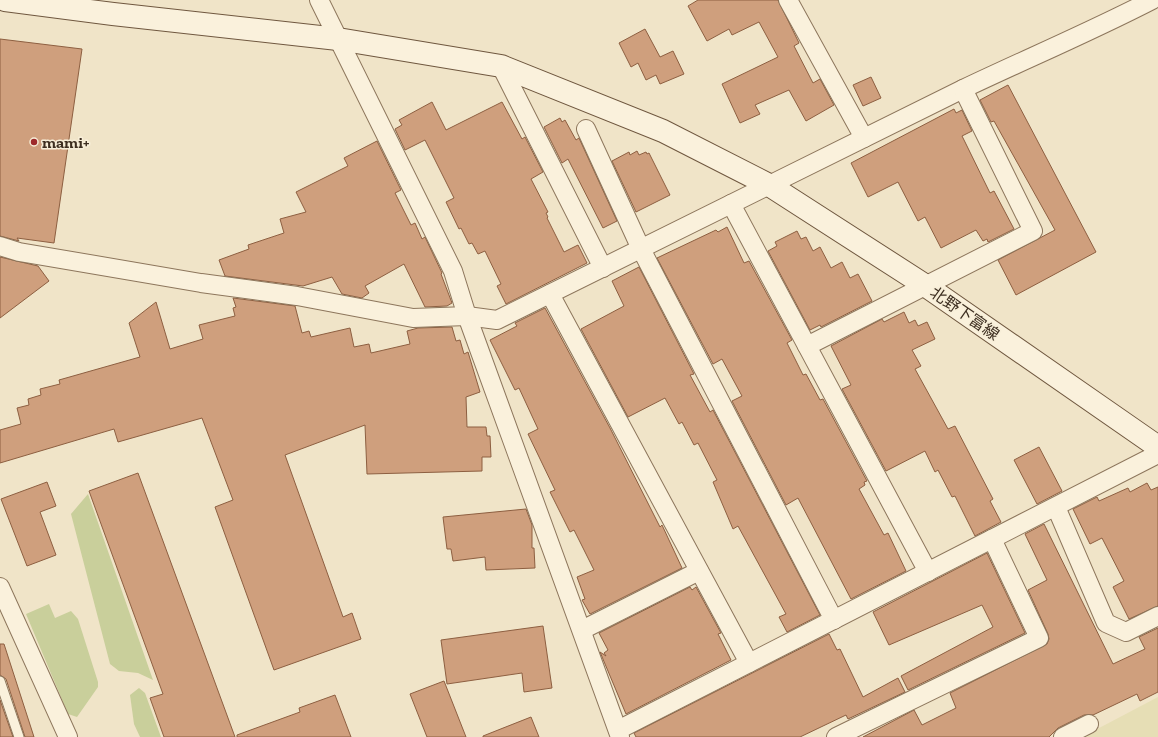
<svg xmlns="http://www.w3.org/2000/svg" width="1158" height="737" viewBox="0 0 1158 737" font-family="'Zilla Slab','Noto Sans JP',serif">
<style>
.farmland{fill:#e6deb5}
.green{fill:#c9cf9b}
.building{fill:#cf9f7d;stroke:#8d5f41}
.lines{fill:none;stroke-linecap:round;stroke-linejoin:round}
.lane-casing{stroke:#8d765c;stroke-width:11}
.street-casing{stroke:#8d765c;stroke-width:20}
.secondary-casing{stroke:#6f573f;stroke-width:24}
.lane{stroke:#faf1dc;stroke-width:9}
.street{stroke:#faf1dc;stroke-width:18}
.secondary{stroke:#faf1dc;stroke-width:22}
.poi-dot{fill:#9e2a2b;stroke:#f7eed8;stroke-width:1.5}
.labels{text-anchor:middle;stroke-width:3;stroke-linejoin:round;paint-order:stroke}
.poi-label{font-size:16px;font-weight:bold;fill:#3d2e20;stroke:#f7eed8;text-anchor:start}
.street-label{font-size:16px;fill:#3d2e20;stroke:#f7eed8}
</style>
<rect width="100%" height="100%" fill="#f0e4c8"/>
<path class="farmland" d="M1158 697V737H1084V736Z"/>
<g class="green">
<path d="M88 494 153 680 138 673 119 671 110 664 71 514Z"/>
<path d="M49 604 55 618 71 611 78 619 98 682V687L77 717 68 714 26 614Z"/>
<path d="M139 688 145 693 161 737H140L134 724 130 695Z"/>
</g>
<g class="building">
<path d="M698 0H778L799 43 794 46 813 83 820 79 834 105 806 121 789 90 755 105 760 114 740 123 722 84 778 57 759 22 732 35 729 29 707 41 688 6Z"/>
<path d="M645 29 660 57 673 51 684 74 660 84 656 75 646 80 638 63 631 67 619 43Z"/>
<path d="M0 39 82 49 54 243 17 238 19 241 0 236Z"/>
<path d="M871 77 881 98 863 106 853 85Z"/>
<path d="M1008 85 1096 252 1016 295 998 260 1055 230 994 121 991 122 980 100Z"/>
<path d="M432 102 446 130 502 102 522 139 525 137 543 172 531 179 548 212 546 213 548 217 547 218 564 252 578 245 587 263 506 304 497 286 501 284 485 251 478 254 472 243 469 244 461 228 459 229 446 202 454 198 425 140 405 150 395 129 402 125 399 120Z"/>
<path d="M954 109 956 113 962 110 972 131 962 136 965 142 990 193 994 191 1014 229 988 242 987 239 983 241 976 230 941 248 925 217 918 221 898 182 868 197 851 163Z"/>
<path d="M560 118 562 122 565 120 576 140 579 138 617 221 603 228 568 159 562 163 544 127Z"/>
<path d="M377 141 401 190 395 193 411 225 415 223 422 239 425 237 442 273 441 274 452 303 447 306 425 307 404 264 365 286 369 293 362 298 342 294 332 277 303 286 225 276 219 260 249 249 248 245 284 233 280 219 306 212 296 192 348 166 344 158Z"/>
<path d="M637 151 639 155 646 152 647 154 649 153 670 195 636 212 612 161 629 152 630 155Z"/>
<path d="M727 227 744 263 749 261 792 340 787 343 803 375 806 374 820 400 823 399 867 481 864 482 865 485 859 489 884 535 888 533 906 571 851 599 798 498 786 505 732 401 742 396 722 359 713 364 657 258 716 230 718 232Z"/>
<path d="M797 231 801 239 806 237 813 251 820 247 831 268 842 262 850 278 858 274 872 301 821 327 820 325 810 330 768 251 777 246 775 242Z"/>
<path d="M0 257 38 266 49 281 0 318Z"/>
<path d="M639 267 694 374 690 375 710 412 713 410 820 615 787 632 779 617 786 614 738 526 733 529 713 482 717 480 698 443 694 445 682 422 679 424 665 398 628 417 581 329 624 306 612 281Z"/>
<path d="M233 298 295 306 302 333 309 331 311 337 350 328 354 347 369 344 371 353 410 344 407 331 418 328 452 327 456 341 460 340 464 354 468 352 480 392 466 397 467 427H486L487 436H490L491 457H482V471L367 474 365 425 285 455 343 617 352 613 361 639 274 670 215 507 233 500 202 418 118 442 114 429 0 463V430L21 424 17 408 29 405 28 399 41 395 40 389 60 384 59 380 140 357 129 323 156 302 170 349 203 339 199 325 235 316 233 308 236 307Z"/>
<path d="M545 308 610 428 660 527 662 525 682 568 590 614 582 600 585 599 577 577 594 570 574 530 570 532 550 492 555 490 528 434 538 429 519 388 515 390 490 340 517 326 515 323Z"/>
<path d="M904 312 909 323 915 320 918 326 927 322 935 339 912 350 921 366 915 369 948 429 955 426 993 499 990 501 1001 522 975 536 955 496 952 497 938 470 935 472 925 451 886 471 842 389 851 385 831 346 882 319 884 322Z"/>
<path d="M1039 447 1062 491 1037 504 1014 460Z"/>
<path d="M138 473 235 737H164L150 698 163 694 89 491Z"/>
<path d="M47 482 56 506 40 512 56 555 27 566 1 499Z"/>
<path d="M1147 483 1151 490 1158 487V606L1129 619 1113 587 1124 581 1102 538 1090 544 1073 509 1097 497 1099 501 1128 488 1130 492Z"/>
<path d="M526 509 532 525V548H534L535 568 486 570 485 557 453 561 451 549H447L443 517Z"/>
<path d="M1044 524 1113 664 1145 649 1139 637 1158 628V692L1140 701 1137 694 1093 715H1084L1058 728 1049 737H863L914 710 922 725 956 708 950 693 1047 644 1049 639 1048 634 1028 590 1047 580 1025 534Z"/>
<path d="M987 553 1025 633 908 690 901 676 993 627 982 605 889 645 873 612Z"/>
<path d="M690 587 692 590 696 587 721 633 718 634 731 660 626 714 600 652 606 656 604 653 608 650 599 633Z"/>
<path d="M543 626 552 688 524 692 522 673 447 684 441 640Z"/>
<path d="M829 634 837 650 840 649 863 697 898 678 905 692 848 719 846 715 800 737H636L634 733Z"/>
<path d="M0 644H4L34 737H25L6 679 0 675Z"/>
<path d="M444 681 466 737H427L410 694Z"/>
<path d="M335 695 351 737H237V735L300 712 299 708Z"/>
<path d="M0 700 13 737H0Z"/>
<path d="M531 717 539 737H483V736Z"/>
</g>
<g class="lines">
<g class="lane-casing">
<path id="lane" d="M0 681 19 737"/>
</g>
<g class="street-casing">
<g id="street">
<path d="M319 0 453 271 467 316 620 737"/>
<path d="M788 0 864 138"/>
<path d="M501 66 603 268"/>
<path d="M586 129 641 249 834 620"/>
<path d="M731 204 928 572"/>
<path d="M0 246 19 252 201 283 297 296 413 318 467 316 497 320 963 89C1026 59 1090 32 1152 0"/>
<path d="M550 294 749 663"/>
<path d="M807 346 1033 231 963 89"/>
<path d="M1056 507 1106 623 1126 632 1158 616"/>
<path d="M0 587 68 737"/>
<path d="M582 630 699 571"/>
<path d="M618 730 1158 454"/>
<path d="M836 737 1039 638 992 539"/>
<path d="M1063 737 1089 724"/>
</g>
</g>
<g class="secondary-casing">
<path id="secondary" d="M5 0 113 14 338 39 501 66 663 131 769 185 926 286 1158 447"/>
</g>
<use href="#lane" class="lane"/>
<use href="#street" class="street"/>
<use href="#secondary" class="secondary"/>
</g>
<circle class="poi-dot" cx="34" cy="142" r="4"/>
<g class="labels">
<g class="poi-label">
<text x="42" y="148">mami+</text>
</g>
<g class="street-label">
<text transform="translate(965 313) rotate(35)" y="6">北野下富線</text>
</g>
</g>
</svg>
